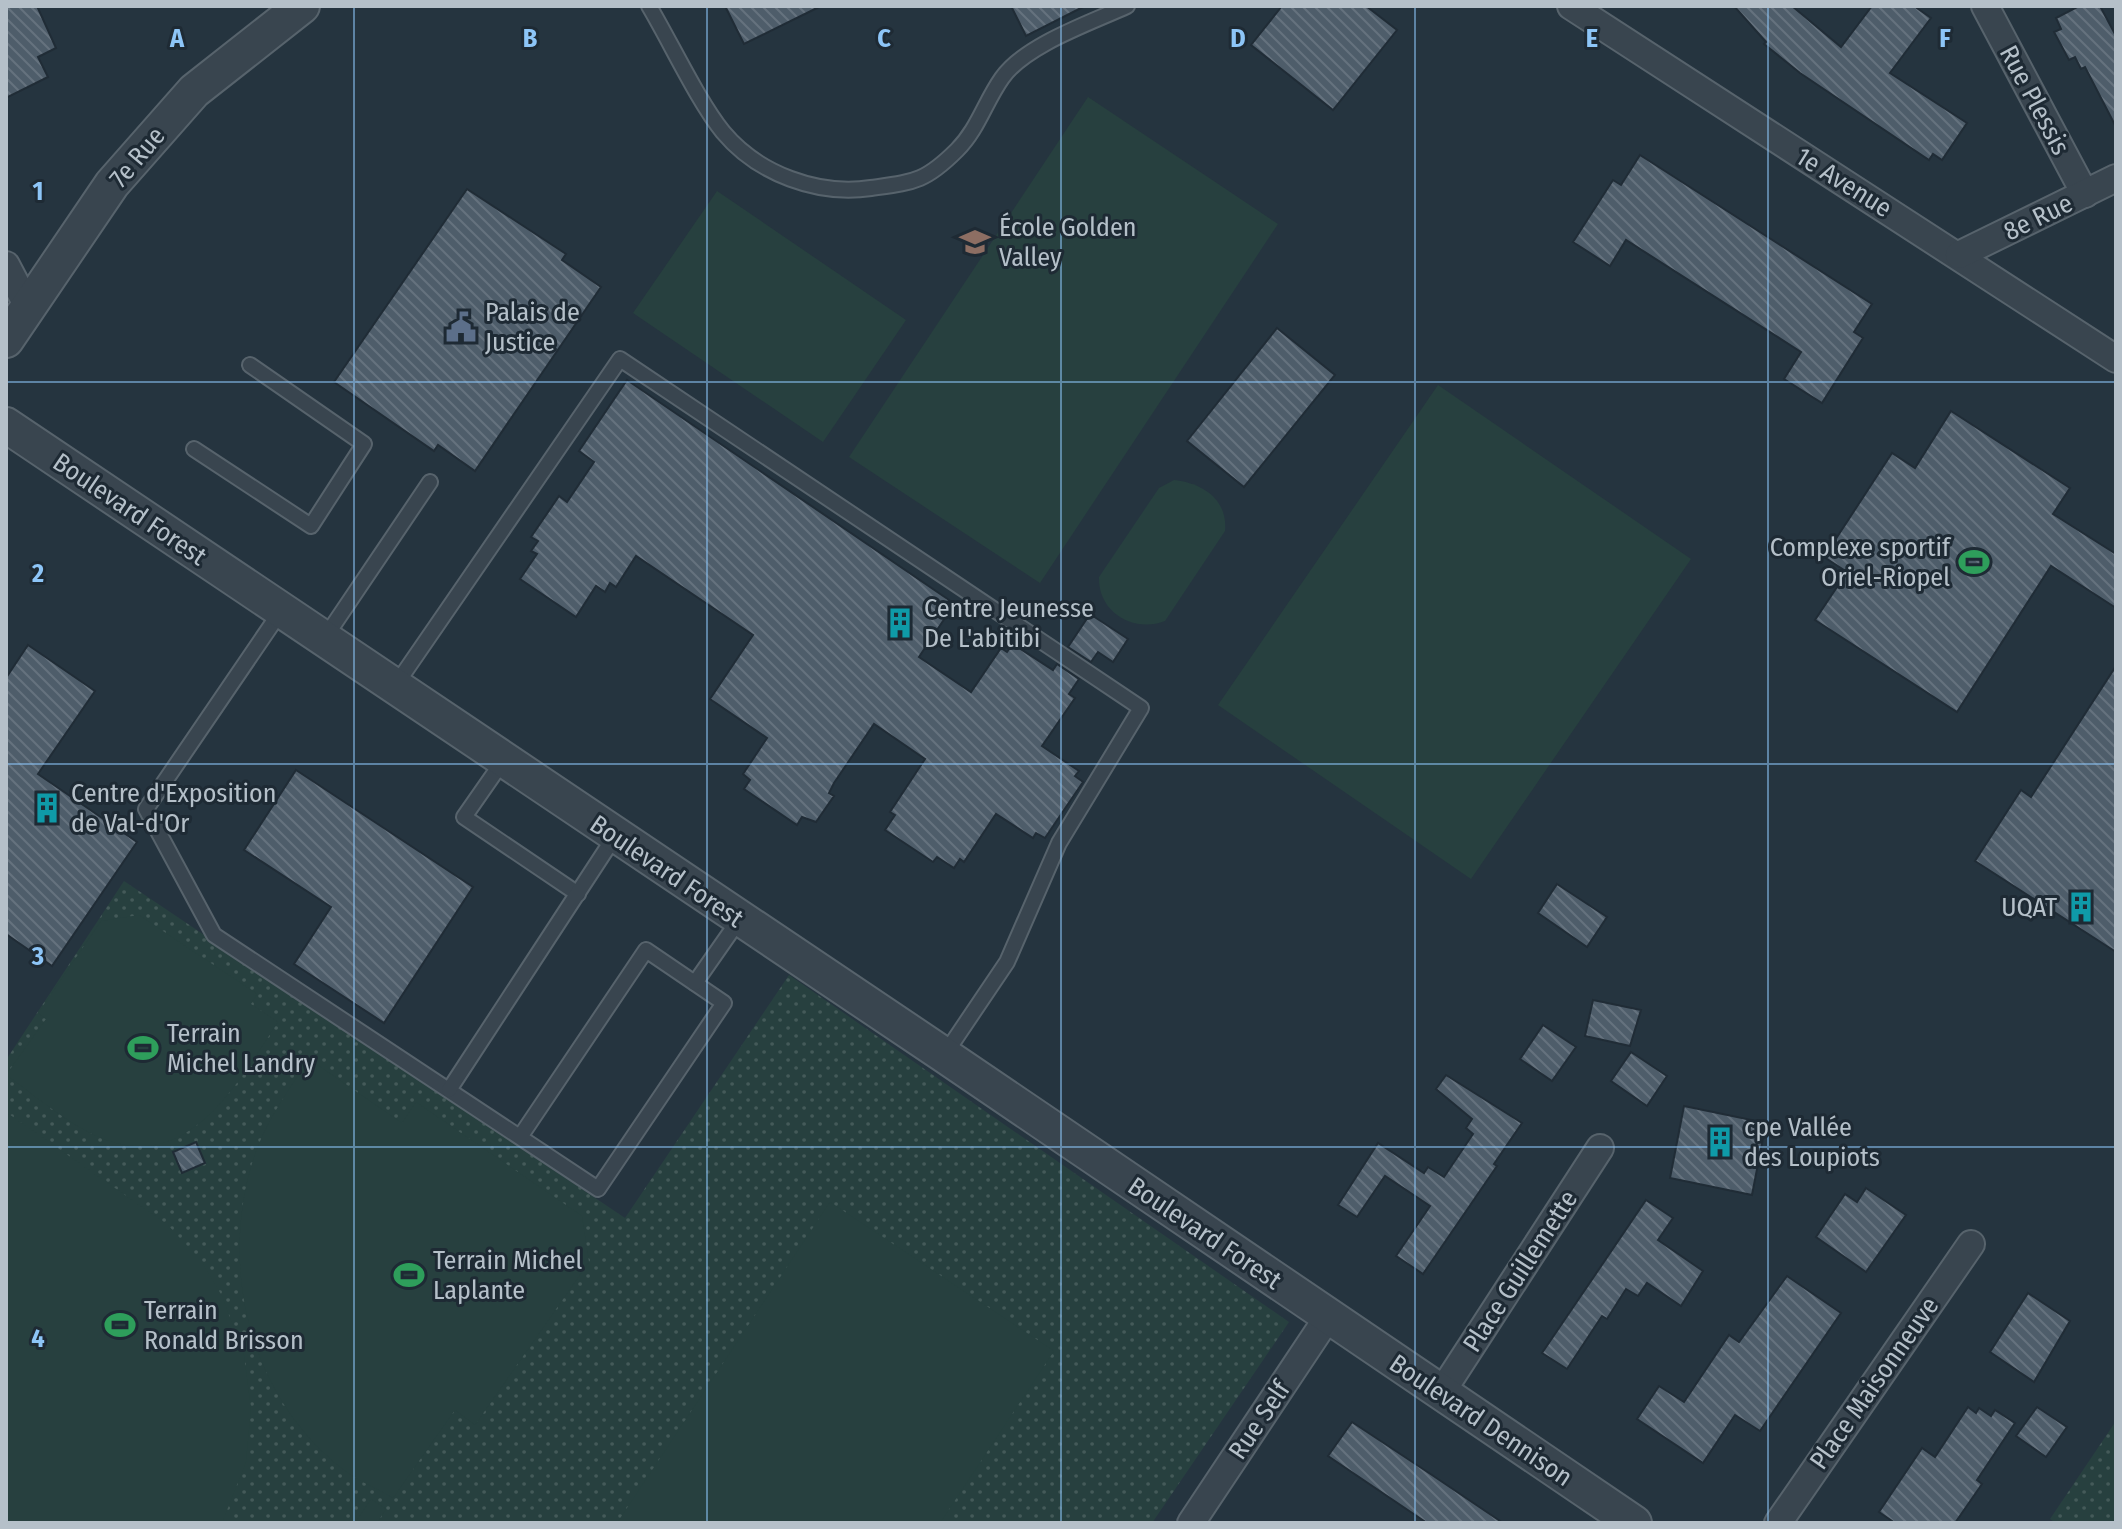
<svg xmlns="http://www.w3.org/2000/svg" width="2122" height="1529" viewBox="0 0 2122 1529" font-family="'Fira Sans Condensed',sans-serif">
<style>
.park{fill:url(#park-dots)}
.pitch{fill:#27403f}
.building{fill:url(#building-back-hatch);stroke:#202c36;stroke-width:2}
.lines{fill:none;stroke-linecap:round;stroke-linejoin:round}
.service-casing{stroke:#57636c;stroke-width:18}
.minor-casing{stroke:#57636c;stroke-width:30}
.tertiary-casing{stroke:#57636c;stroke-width:38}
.service{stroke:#39454f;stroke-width:14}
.minor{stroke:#39454f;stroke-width:26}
.tertiary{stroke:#39454f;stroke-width:34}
.grid{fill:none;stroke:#8dc5f7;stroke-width:2;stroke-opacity:0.55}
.labels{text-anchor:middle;stroke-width:6;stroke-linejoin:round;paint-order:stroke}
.street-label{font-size:26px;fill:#b5c0c9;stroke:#1e2a34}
.poi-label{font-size:26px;fill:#b5c0c9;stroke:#1e2a34;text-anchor:start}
.grid-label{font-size:26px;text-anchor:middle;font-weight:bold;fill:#8dc5f7;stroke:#1e2a34;stroke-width:6;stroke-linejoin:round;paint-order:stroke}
</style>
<defs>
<pattern id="park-dots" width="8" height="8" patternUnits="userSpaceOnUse" patternTransform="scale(2)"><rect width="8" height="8" fill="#27403f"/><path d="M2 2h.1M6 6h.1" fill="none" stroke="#445a59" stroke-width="1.8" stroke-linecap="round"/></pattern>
<pattern id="building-back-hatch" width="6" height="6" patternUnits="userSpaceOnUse" patternTransform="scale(2)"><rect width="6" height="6" fill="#4e5d6a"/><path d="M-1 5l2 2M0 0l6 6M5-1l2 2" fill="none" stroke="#65727e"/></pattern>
</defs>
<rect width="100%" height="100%" fill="#25343f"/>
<g class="park">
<path d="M124 881 625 1218 789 975 1289 1322 1152 1523H6V1060Z"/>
<path d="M2116 1421V1523H2056L2050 1519Z"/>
</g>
<g class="pitch">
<path d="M1088 97 1278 224 1040 583 849 457Z"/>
<path d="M717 191 906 320 823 442 633 313Z"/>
<path d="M1438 385 1691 559 1471 879 1218 705Z"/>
<path d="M1174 480C1203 483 1228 500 1225 531L1165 621C1134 633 1098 613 1099 577L1159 488Z"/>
<path d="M139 915 257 994 251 1004 278 1022C238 1082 189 1176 99 1137 66 1123 35 1095 6 1075L46 1019 38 1013 101 921Z"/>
<path d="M309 1059 402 1123 416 1102 582 1216 589 1262 475 1425 455 1410 393 1498C376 1488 356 1480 340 1467 248 1393 218 1264 255 1154 267 1120 289 1089 309 1059Z"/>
<path d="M6 1112 168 1225 203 1264 222 1296 244 1355 251 1408 246 1462 222 1523H6Z"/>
<path d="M830 1202 1054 1351 940 1523H617Z"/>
<path d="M371 1499 386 1509 377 1523H355Z"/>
</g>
<g class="building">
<path d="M6 6H37L56 48 38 57 48 77 6 98Z"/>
<path d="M725 6H821L744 44Z"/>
<path d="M1011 6H1085L1026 36Z"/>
<path d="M1282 6H1366L1397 30 1333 110 1251 45Z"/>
<path d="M1734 6H1792L1841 47 1872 6H1914L1931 18 1890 73 1967 123 1942 160 1933 154 1929 160 1800 73 1764 44 1766 42Z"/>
<path d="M2079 6H2100L2116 36V127L2085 67 2081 69 2075 57 2069 60 2054 32 2061 29 2056 18Z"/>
<path d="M1640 155 1872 304 1854 332 1863 338 1822 403 1784 379 1801 352 1626 240 1610 266 1573 242 1613 180 1621 185Z"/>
<path d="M467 189 566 254 562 260 601 287 475 471 438 445 434 451 334 382Z"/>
<path d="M1277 328 1335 375 1244 487 1187 441Z"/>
<path d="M627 380 949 600 944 608 949 612 919 657 971 692 1001 648 1007 652 1013 644 1053 670 1057 664 1079 679 1069 694 1075 698 1042 746 1079 771 1075 776 1083 782 1045 838 1036 833 1033 838 996 814 964 862 960 859 954 868 937 857 933 862 885 830 895 815 890 812 925 759 874 724 834 783 829 793 834 796 816 822 802 817 797 825 744 789 750 780 743 774 767 738 710 699 753 635 636 556 616 587 610 583 605 592 596 586 576 617 520 579 537 554 531 551 538 541 531 537 559 496 567 502 594 462 579 451Z"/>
<path d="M1951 411 2070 488 2053 514 2116 554V608L2051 566 1957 712 1815 620 1847 572 1824 557 1892 453 1915 468Z"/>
<path d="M1090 614 1128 639 1113 662 1098 652 1091 662 1068 647Z"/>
<path d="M28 645 95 691 38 774 137 842 52 966 6 934V678Z"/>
<path d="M2116 666V952L1975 861 2021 790 2031 797Z"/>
<path d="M296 770 473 887 384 1023 294 964 331 907 244 850Z"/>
<path d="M1557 884 1607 917 1587 947 1538 913Z"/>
<path d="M1593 1000 1641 1010 1630 1046 1585 1036Z"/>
<path d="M1543 1025 1576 1047 1552 1081 1520 1059Z"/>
<path d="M1631 1052 1667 1076 1647 1106 1611 1081Z"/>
<path d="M1446 1075 1522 1123 1494 1164 1497 1166 1423 1274 1396 1256 1430 1206 1385 1176 1357 1217 1338 1205 1378 1143 1424 1173 1428 1167 1444 1177 1473 1134 1466 1128 1472 1119 1436 1089Z"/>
<path d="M1684 1106 1766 1123 1752 1195 1670 1178Z"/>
<path d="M196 1142 205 1163 182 1173 173 1152Z"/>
<path d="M1866 1188 1906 1215 1866 1272 1816 1237 1845 1194 1857 1202Z"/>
<path d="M1646 1200 1673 1218 1658 1240 1703 1271 1681 1306 1647 1283 1638 1296 1626 1289 1607 1319 1602 1316 1567 1369 1542 1353Z"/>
<path d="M1787 1276 1841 1313 1760 1431 1735 1415 1703 1463 1637 1419 1659 1386 1684 1402 1729 1335 1739 1342Z"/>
<path d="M2028 1293 2070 1321 2034 1382 1990 1352Z"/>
<path d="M1968 1407 1976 1413 1979 1408 1991 1416 1995 1410 2015 1423 1977 1480 1982 1484 1955 1523H1895L1879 1512 1922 1448 1935 1457Z"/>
<path d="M2037 1407 2067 1427 2046 1457 2016 1436Z"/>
<path d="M1352 1422 1432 1475 1503 1523H1427L1328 1456Z"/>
</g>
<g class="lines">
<g class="service-casing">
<g id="service">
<path d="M649 6C671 43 698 101 723 132 758 174 818 196 871 188 914 182 925 182 957 150 978 129 985 102 1002 78 1025 45 1090 23 1127 6"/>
<path d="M194 449 311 526 364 444 250 365"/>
<path d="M281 611 146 809 214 935 598 1189 724 1003 646 950 520 1137"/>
<path d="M324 639 430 482"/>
<path d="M395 686 620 359 1141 708 1059 843 1007 962 945 1054"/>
<path d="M503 761 464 817 578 894"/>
<path d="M695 983 739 920"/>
<path d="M449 1090 615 836"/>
</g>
</g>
<g class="minor-casing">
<g id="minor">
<path d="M1571 6 2116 359"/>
<path d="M1985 6 2085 194"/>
<path d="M1959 255 2116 178"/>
<path d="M6 265 27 305"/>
<path d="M1441 1393 1600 1148"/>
<path d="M1191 1523 1328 1317"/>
<path d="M1778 1523 1971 1244"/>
</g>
</g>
<g class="tertiary-casing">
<g id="tertiary">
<path d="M6 340 112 184 194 91 302 6"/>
<path d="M6 425 944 1055 1634 1523"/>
</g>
</g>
<use href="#service" class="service"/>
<use href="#minor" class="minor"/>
<use href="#tertiary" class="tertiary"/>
</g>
<path class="grid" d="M354 6V1523M707 6V1523M1061 6V1523M1415 6V1523M1768 6V1523M6 382H2116M6 764H2116M6 1147H2116"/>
<defs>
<g id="school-bare" transform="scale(2.4)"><path d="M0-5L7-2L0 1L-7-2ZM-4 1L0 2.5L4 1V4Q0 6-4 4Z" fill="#8d6e63" stroke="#1e2a34" stroke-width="2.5" paint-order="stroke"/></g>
<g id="civic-bare" transform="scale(2.4)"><path d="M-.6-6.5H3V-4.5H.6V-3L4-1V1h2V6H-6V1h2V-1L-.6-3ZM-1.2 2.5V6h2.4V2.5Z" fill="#5c6f8a" stroke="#1e2a34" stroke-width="2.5" paint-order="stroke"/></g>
<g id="stadium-bare" transform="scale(2.4)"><path d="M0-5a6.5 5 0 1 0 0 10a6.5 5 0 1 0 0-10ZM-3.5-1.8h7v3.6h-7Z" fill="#2e9e5b" stroke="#1e2a34" stroke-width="2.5" paint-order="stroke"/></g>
<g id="building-bare" transform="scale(2.4)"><path d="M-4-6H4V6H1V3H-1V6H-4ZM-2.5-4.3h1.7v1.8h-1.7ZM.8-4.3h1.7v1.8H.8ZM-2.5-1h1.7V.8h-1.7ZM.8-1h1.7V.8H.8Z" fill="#0f9aa8" stroke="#1e2a34" stroke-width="2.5" paint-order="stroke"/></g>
</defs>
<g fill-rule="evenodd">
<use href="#school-bare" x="975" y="242"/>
<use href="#civic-bare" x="461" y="327"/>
<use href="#stadium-bare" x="1974" y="562"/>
<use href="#building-bare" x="900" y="623"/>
<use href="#building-bare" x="47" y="808"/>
<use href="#building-bare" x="2081" y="907"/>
<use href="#stadium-bare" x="143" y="1048"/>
<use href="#building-bare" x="1720" y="1142"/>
<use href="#stadium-bare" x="409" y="1275"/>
<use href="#stadium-bare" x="120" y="1325"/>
</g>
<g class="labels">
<g class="street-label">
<text transform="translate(2035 100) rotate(62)" y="9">Rue Plessis</text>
<text transform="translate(137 157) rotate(-50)" y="9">7e Rue</text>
<text transform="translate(1844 182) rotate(32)" y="9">1e Avenue</text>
<text transform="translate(2038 217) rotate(-26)" y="9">8e Rue</text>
<text transform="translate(130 509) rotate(34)" y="9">Boulevard Forest</text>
<text transform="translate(667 871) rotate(34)" y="9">Boulevard Forest</text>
<text transform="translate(1205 1233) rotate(34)" y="9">Boulevard Forest</text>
<text transform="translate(1520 1271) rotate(-57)" y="9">Place Guillemette</text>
<text transform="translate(1874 1383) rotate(-55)" y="9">Place Maisonneuve</text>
<text transform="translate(1259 1420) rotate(-56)" y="9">Rue Self</text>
<text transform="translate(1481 1420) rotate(34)" y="9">Boulevard Dennison</text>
</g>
<g class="poi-label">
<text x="999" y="236">École Golden<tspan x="999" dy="30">Valley</tspan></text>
<text x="485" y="321">Palais de<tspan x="485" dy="30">Justice</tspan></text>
<text x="1950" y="556" text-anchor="end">Complexe sportif<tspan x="1950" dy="30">Oriel-Riopel</tspan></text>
<text x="924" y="617">Centre Jeunesse<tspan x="924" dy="30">De L'abitibi</tspan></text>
<text x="71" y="802">Centre d'Exposition<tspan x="71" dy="30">de Val-d'Or</tspan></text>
<text x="2057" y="916" text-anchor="end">UQAT</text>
<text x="167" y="1042">Terrain<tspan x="167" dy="30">Michel Landry</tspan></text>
<text x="1744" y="1136">cpe Vallée<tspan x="1744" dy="30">des Loupiots</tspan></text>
<text x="433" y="1269">Terrain Michel<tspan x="433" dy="30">Laplante</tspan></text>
<text x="144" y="1319">Terrain<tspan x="144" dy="30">Ronald Brisson</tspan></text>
</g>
</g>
<g class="grid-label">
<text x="177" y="47">A</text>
<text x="530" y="47">B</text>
<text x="884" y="47">C</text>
<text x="1238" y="47">D</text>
<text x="1592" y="47">E</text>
<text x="1945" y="47">F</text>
<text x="38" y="200">1</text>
<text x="38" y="582">2</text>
<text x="38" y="965">3</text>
<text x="38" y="1347">4</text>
</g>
<rect width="2122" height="1529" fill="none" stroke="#b5c0c9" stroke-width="16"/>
</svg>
